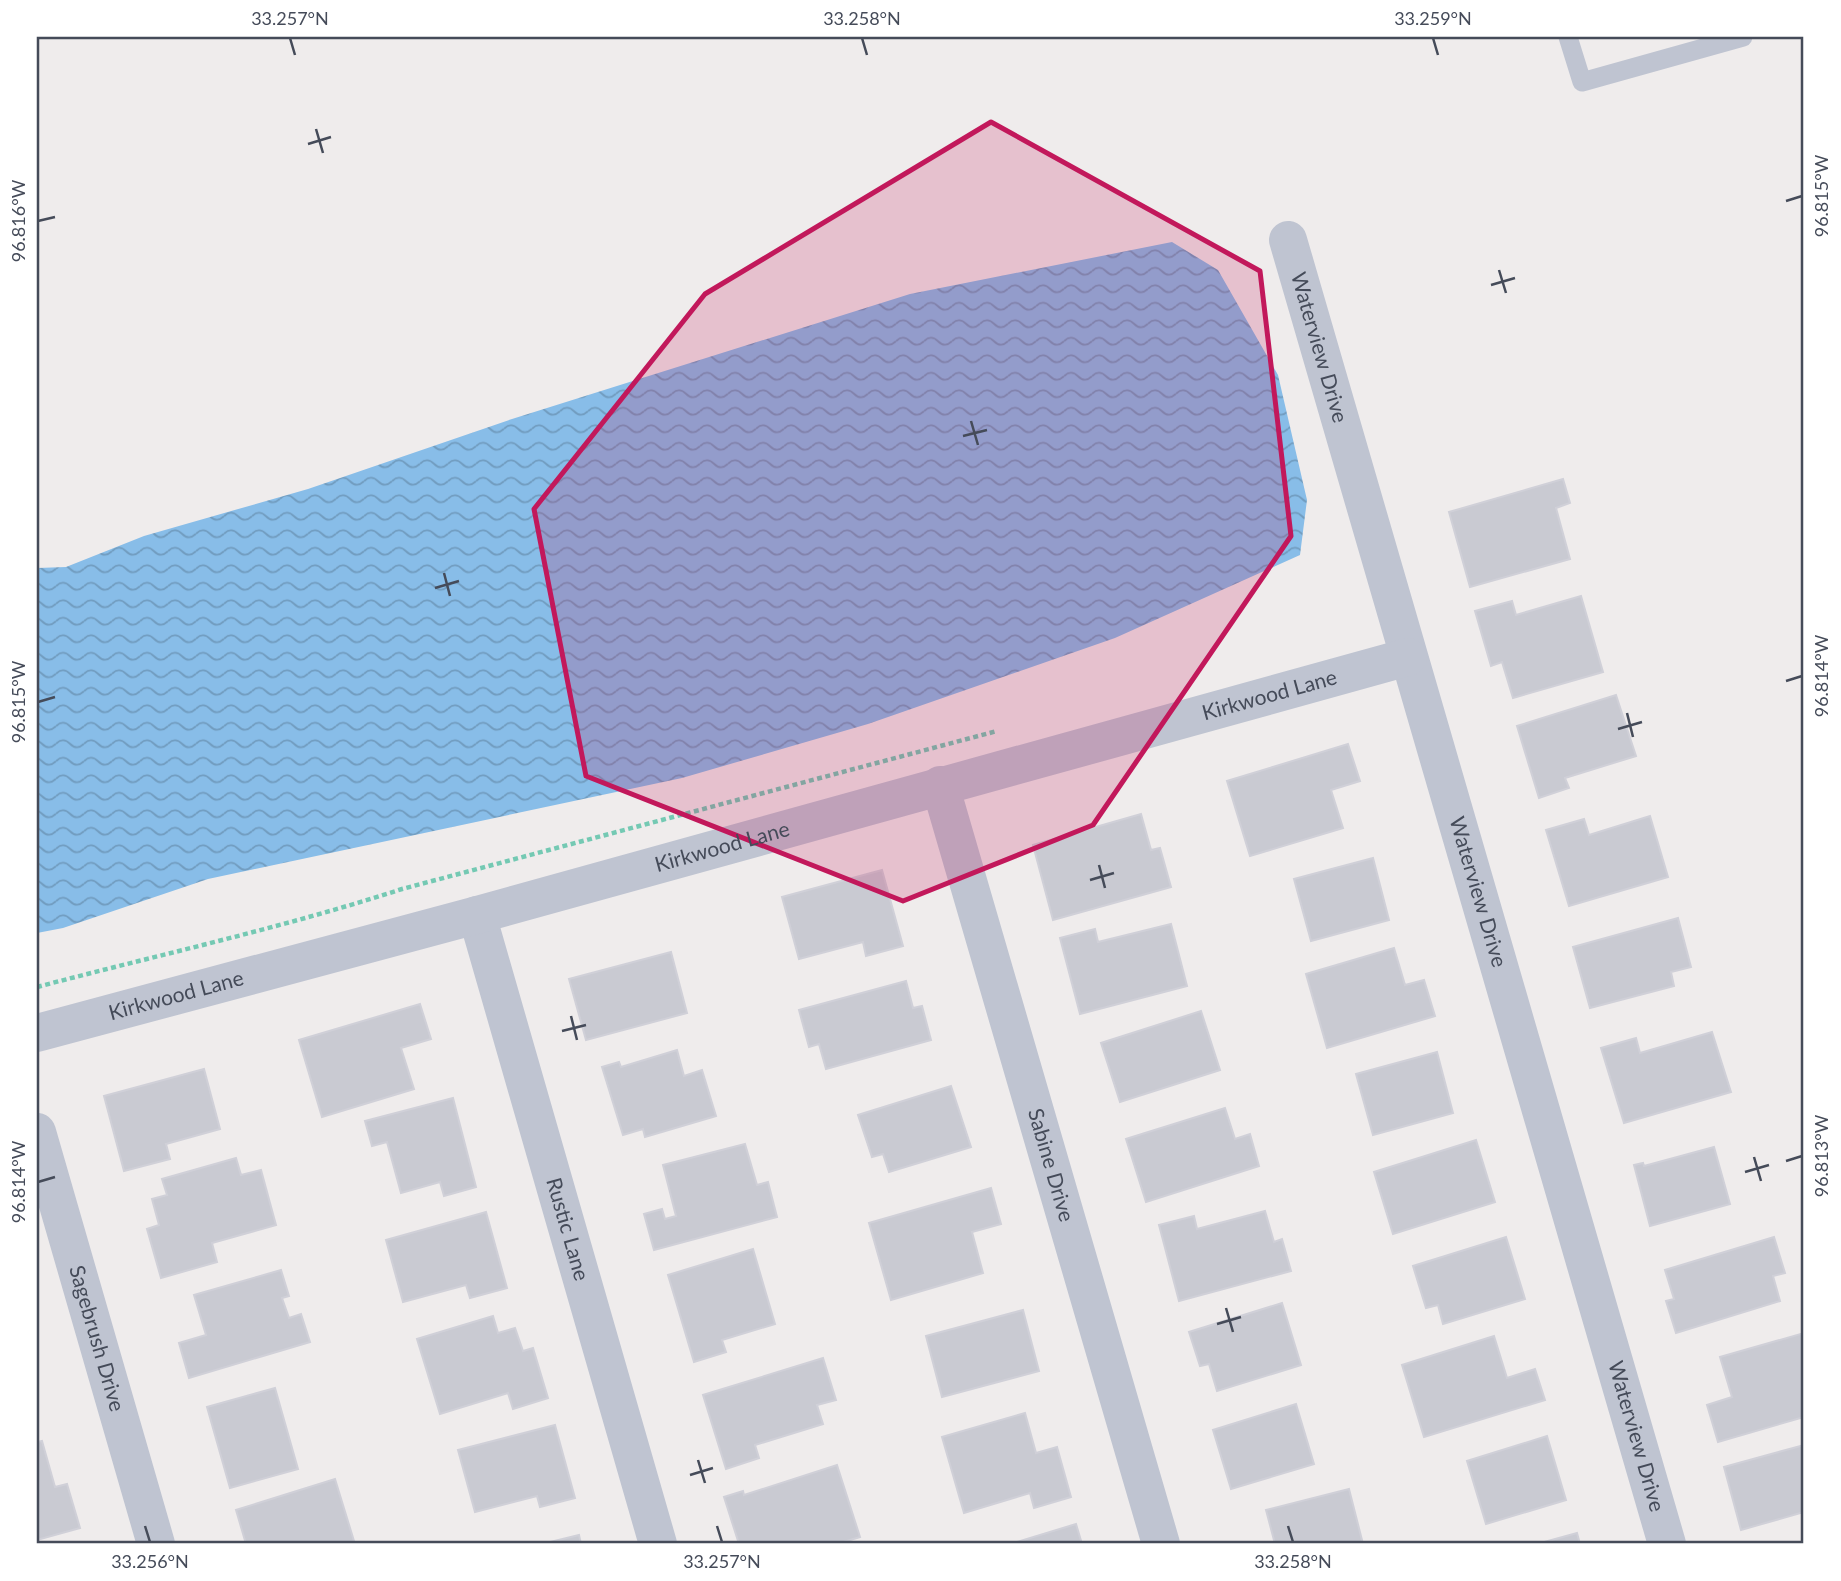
<svg xmlns="http://www.w3.org/2000/svg" width="1841" height="1581" viewBox="0 0 1841 1581" font-family="Lato,sans-serif">
<style>
.water{fill:url(#water-waves)}
.building{fill:#c9cad2;stroke:#d0d0d8;stroke-width:2}
.lines{fill:none;stroke-linecap:round;stroke-linejoin:round}
.path{stroke:#74c9b3;stroke-width:4.5;stroke-dasharray:5 3.5;stroke-linecap:butt}
.service{stroke:#bfc4d1;stroke-width:19}
.minor{stroke:#bfc4d1;stroke-width:38}
.marked{fill:#c2185b;fill-opacity:0.2;stroke:#c2185b;stroke-width:5;stroke-linejoin:round}
.ticks{fill:none;stroke:#454b59;stroke-width:2.5}
.labels{text-anchor:middle;stroke-width:5;stroke-linejoin:round;paint-order:stroke}
.street-label{font-size:21px;fill:#454b59;stroke:#fff}
.neatline{fill:none;stroke:#454b59;stroke-width:2.5}
.ticks-label{font-size:18px;text-anchor:middle;fill:#454b59}
</style>
<defs>
<pattern id="water-waves" width="16" height="10" patternUnits="userSpaceOnUse" patternTransform="scale(1.75)"><rect width="16" height="10" fill="#88bde8"/><path d="M0 5q4-4 8 0t8 0" fill="none" stroke="#719cbf"/></pattern>
</defs>
<rect width="100%" height="100%" fill="#efecec"/>
<path class="water" d="M1172 242 1218 270 1278 375 1307 500 1300 555 1115 638 868 724 682 778 208 879 63 928 37 933V568L66 567 144 536 308 489 512 419 910 294Z"/>
<g class="building">
<path d="M1563 479 1570 503 1556 508 1570 559 1470 587 1449 512Z"/>
<path d="M1581 596 1603 672 1513 698 1502 662 1491 666 1475 611 1512 601 1516 615Z"/>
<path d="M1616 695 1636 756 1565 778 1569 788 1539 798 1517 726Z"/>
<path d="M1348 744 1360 781 1331 790 1343 828 1250 856 1227 781Z"/>
<path d="M1141 814 1151 850 1160 848 1171 887 1053 920 1033 845Z"/>
<path d="M1650 816 1668 877 1569 906 1546 830 1584 819 1589 835Z"/>
<path d="M1373 858 1389 920 1311 941 1294 879Z"/>
<path d="M882 870 903 946 866 956 863 942 799 959 782 897Z"/>
<path d="M1678 918 1691 967 1671 972 1674 986 1590 1008 1573 947Z"/>
<path d="M1171 924 1187 986 1080 1014 1060 938 1095 929 1098 942Z"/>
<path d="M1394 948 1405 985 1424 980 1435 1016 1327 1048 1306 974Z"/>
<path d="M671 952 687 1013 586 1040 569 979Z"/>
<path d="M906 981 913 1008 922 1006 931 1040 826 1069 819 1044 809 1047 799 1010Z"/>
<path d="M420 1004 431 1039 401 1048 414 1089 322 1117 299 1040Z"/>
<path d="M1201 1011 1220 1070 1120 1102 1101 1043Z"/>
<path d="M1712 1032 1731 1092 1624 1123 1601 1048 1636 1038 1640 1053Z"/>
<path d="M677 1050 684 1076 702 1070 716 1116 645 1137 643 1129 623 1135 602 1067 619 1062 621 1067Z"/>
<path d="M1437 1052 1453 1113 1373 1135 1356 1074Z"/>
<path d="M204 1069 220 1129 166 1144 170 1159 124 1171 104 1096Z"/>
<path d="M951 1086 971 1147 889 1172 883 1154 872 1157 858 1115Z"/>
<path d="M453 1098 476 1187 444 1196 440 1182 401 1193 387 1142 372 1146 365 1121Z"/>
<path d="M1225 1108 1235 1139 1250 1134 1259 1166 1146 1202 1126 1139Z"/>
<path d="M1476 1140 1495 1202 1393 1234 1374 1172Z"/>
<path d="M745 1144 757 1185 768 1182 777 1217 654 1250 644 1214 662 1209 665 1219 676 1216 663 1165Z"/>
<path d="M1714 1147 1730 1204 1650 1226 1634 1165 1643 1163 1644 1166Z"/>
<path d="M236 1158 241 1175 261 1170 276 1225 212 1243 217 1262 161 1278 147 1229 159 1225 152 1199 167 1195 162 1179Z"/>
<path d="M991 1188 1001 1224 972 1232 983 1273 891 1300 869 1223Z"/>
<path d="M1265 1211 1274 1242 1282 1239 1291 1271 1179 1301 1159 1225 1194 1216 1197 1229Z"/>
<path d="M486 1212 507 1288 470 1298 466 1285 403 1302 386 1240Z"/>
<path d="M1506 1237 1525 1299 1443 1324 1438 1305 1426 1308 1413 1266Z"/>
<path d="M1774 1237 1785 1273 1773 1276 1780 1301 1676 1333 1666 1301 1674 1299 1665 1270Z"/>
<path d="M753 1249 775 1324 722 1340 726 1352 694 1362 668 1275Z"/>
<path d="M281 1270 289 1296 282 1298 289 1318 301 1314 310 1342 189 1378 179 1343 206 1335 194 1295Z"/>
<path d="M1282 1303 1301 1365 1217 1391 1209 1364 1200 1366 1189 1332Z"/>
<path d="M1023 1310 1039 1371 942 1397 926 1336Z"/>
<path d="M493 1316 498 1333 515 1328 523 1351 533 1348 548 1398 513 1409 508 1393 440 1414 417 1339Z"/>
<path d="M1804 1333V1417L1718 1442 1707 1405 1732 1397 1720 1357Z"/>
<path d="M1494 1336 1507 1378 1535 1369 1545 1400 1424 1437 1402 1365Z"/>
<path d="M823 1358 836 1400 817 1405 823 1424 755 1445 759 1458 726 1469 703 1395Z"/>
<path d="M275 1388 298 1469 230 1488 207 1407Z"/>
<path d="M1296 1404 1314 1464 1231 1489 1213 1430Z"/>
<path d="M1025 1413 1036 1453 1057 1447 1071 1497 1034 1508 1030 1493 964 1513 942 1437Z"/>
<path d="M555 1425 575 1498 540 1507 537 1496 475 1512 458 1450Z"/>
<path d="M1547 1436 1566 1500 1486 1524 1467 1461Z"/>
<path d="M42 1441 55 1487 67 1484 80 1528 37 1540V1442Z"/>
<path d="M1804 1445V1512L1741 1530 1724 1467Z"/>
<path d="M837 1465 860 1537 837 1544H739L724 1497 743 1491 744 1495Z"/>
<path d="M335 1479 354 1541 342 1544H246L236 1510Z"/>
<path d="M1349 1489 1363 1544H1275L1266 1510Z"/>
<path d="M1076 1524 1082 1544H1010Z"/>
<path d="M1577 1533 1580 1544H1537Z"/>
<path d="M579 1535 581 1544H542Z"/>
</g>
<g class="lines">
<path class="path" d="M37 987C158 955 282 928 402 889L997 731"/>
<path class="service" d="M1568 37 1582 82 1743 37"/>
<g class="minor">
<path id="s1" d="M1288 240C1413 675 1543 1109 1667 1544"/>
<path id="s2" d="M940 785 1161 1544"/>
<path id="s3" d="M477 915 658 1544"/>
<path id="s4" d="M37 1033 477 915 1408 657"/>
<path id="s5" d="M37 1132 156 1544"/>
</g>
</g>
<path class="marked" d="M991 122 1260 271 1291 536 1093 825 903 901 586 776 534 509 705 294Z"/>
<path class="ticks" d="M290 38 295 55M862 38 867 55M1433 38 1438 55M316 129 323 153M308 144 331 137M1786 201 1802 196M38 221 55 217M1499 270 1506 293M1491 285 1515 278M971 421 978 445M963 436 987 430M444 573 450 596M435 588 459 581M1786 681 1802 676M38 702 55 697M1627 713 1633 737M1618 729 1642 722M1099 865 1105 888M1090 880 1114 873M571 1016 577 1040M562 1031 586 1025M1754 1157 1761 1181M1786 1161 1802 1156M1745 1172 1769 1165M38 1182 55 1177M1226 1308 1233 1332M1217 1324 1241 1317M698 1460 705 1483M690 1475 713 1468M145 1526 150 1542M717 1526 722 1542M1288 1526 1293 1542"/>
<g class="labels">
<g class="street-label">
<text dy="7" stroke="none"><textPath href="#s1" startOffset="112">Waterview Drive</textPath></text>
<text dy="7" stroke="none"><textPath href="#s4" startOffset="1278">Kirkwood Lane</textPath></text>
<text dy="7" stroke="none"><textPath href="#s4" startOffset="710">Kirkwood Lane</textPath></text>
<text dy="7" stroke="none"><textPath href="#s1" startOffset="679">Waterview Drive</textPath></text>
<text dy="7" stroke="none"><textPath href="#s4" startOffset="144">Kirkwood Lane</textPath></text>
<text dy="7" stroke="none"><textPath href="#s2" startOffset="396">Sabine Drive</textPath></text>
<text dy="7" stroke="none"><textPath href="#s3" startOffset="327">Rustic Lane</textPath></text>
<text dy="7" stroke="none"><textPath href="#s5" startOffset="215">Sagebrush Drive</textPath></text>
<text dy="7" stroke="none"><textPath href="#s1" startOffset="1246">Waterview Drive</textPath></text>
</g>
</g>
<rect width="1841" height="1581" fill="none" stroke="#ffffff" stroke-width="77"/>
<rect x="38" y="38" width="1764" height="1504" class="neatline"/>
<g class="ticks-label">
<text x="290" y="25">33.257°N</text>
<text x="862" y="25">33.258°N</text>
<text x="1433" y="25">33.259°N</text>
<text transform="translate(1822 196) rotate(-90)" y="6">96.815°W</text>
<text transform="translate(19 221) rotate(-90)" y="6">96.816°W</text>
<text transform="translate(1822 676) rotate(-90)" y="6">96.814°W</text>
<text transform="translate(19 702) rotate(-90)" y="6">96.815°W</text>
<text transform="translate(1822 1156) rotate(-90)" y="6">96.813°W</text>
<text transform="translate(19 1182) rotate(-90)" y="6">96.814°W</text>
<text x="150" y="1568">33.256°N</text>
<text x="722" y="1568">33.257°N</text>
<text x="1293" y="1568">33.258°N</text>
</g>
</svg>
